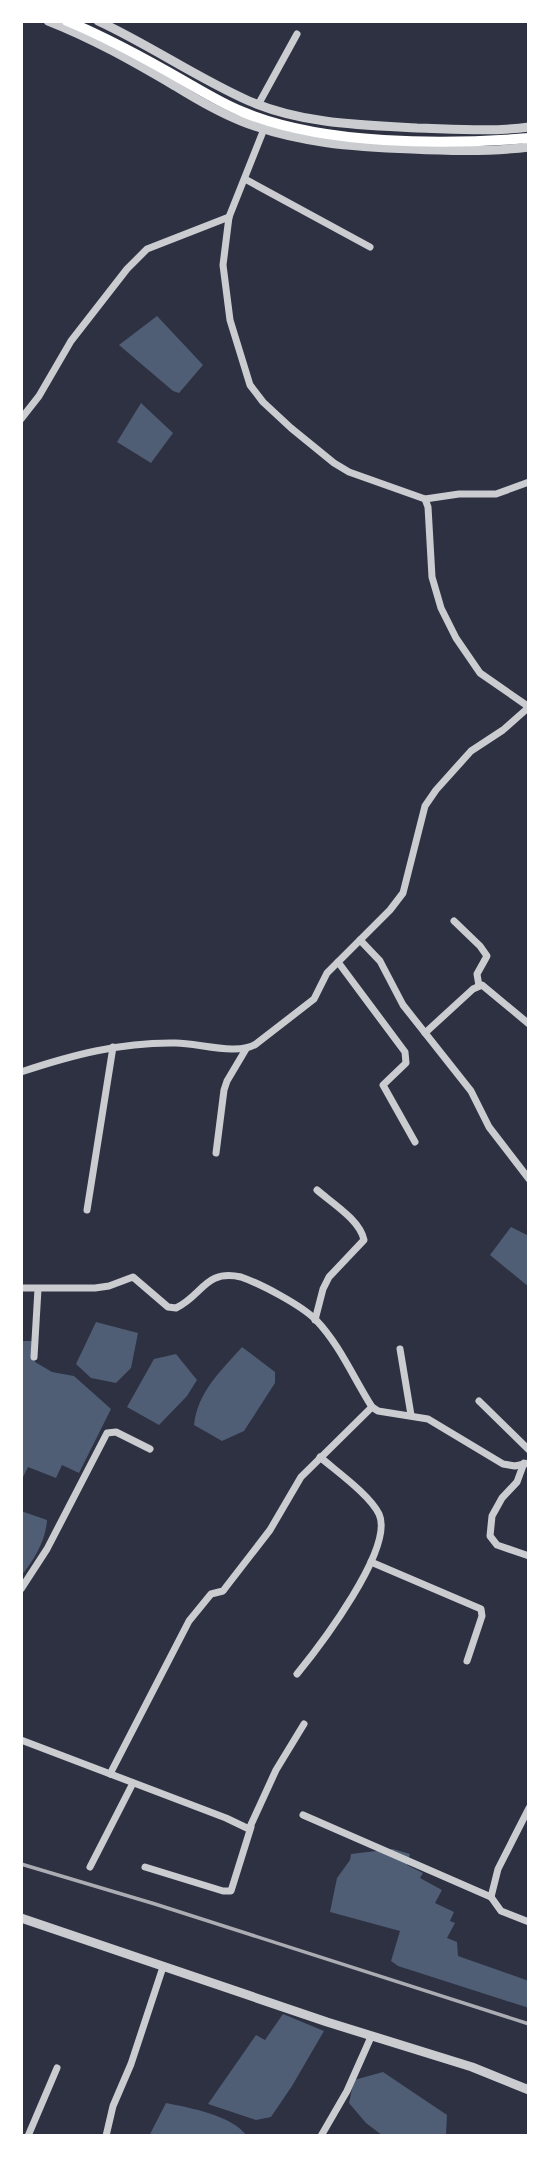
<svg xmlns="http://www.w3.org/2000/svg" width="550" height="2157" viewBox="0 0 550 2157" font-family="'Playfair Display',serif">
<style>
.water{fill:#4f5d75}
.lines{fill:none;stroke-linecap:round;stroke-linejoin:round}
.minor{stroke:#caccd0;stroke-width:7}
.tertiary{stroke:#caccd0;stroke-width:9}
.secondary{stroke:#fff;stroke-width:10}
.rail{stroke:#abadb3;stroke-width:3.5}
</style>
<rect width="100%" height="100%" fill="#2d3142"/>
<g class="water">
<path d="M157 316 203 365 179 393 173 391 119 345Z"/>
<path d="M141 403 173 433 151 463 117 442Z"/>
<path d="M511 1227 529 1236V1287L490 1255Z"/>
<path d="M96 1322 138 1333 131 1368 116 1383 91 1378 76 1364Z"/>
<path d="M21 1341H32L35 1362 52 1372 74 1376 111 1409 79 1473 62 1465 56 1478 28 1467 21 1481Z"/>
<path d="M242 1347 275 1372V1383L244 1431 222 1441 194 1425C198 1391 221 1371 242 1347Z"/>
<path d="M176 1354 197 1380 187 1396 159 1425 127 1407 154 1359Z"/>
<path d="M21 1511 47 1520C46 1540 34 1560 21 1576Z"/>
<path d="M393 1849 410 1854 407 1865 423 1873 420 1878 442 1890 435 1903 454 1912 450 1921 455 1923 447 1938 457 1942 458 1956 529 1981V2008L398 1966 391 1961 400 1931 330 1912 337 1878 350 1860 351 1854Z"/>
<path d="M283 2014 324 2031 292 2086 271 2117 256 2120 208 2104 256 2035 265 2040Z"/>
<path d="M383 2072 447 2115 446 2134 443 2136H383L366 2123 349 2103 354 2080Z"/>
<path d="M166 2103C190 2108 232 2115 247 2136H149Z"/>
</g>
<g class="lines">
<g class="minor">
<path d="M258 105 297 34"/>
<path d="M245 179 370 247"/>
<path d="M21 419 39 396 71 341 127 269 147 249 229 217"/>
<path d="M425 499 459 494H496L529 482"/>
<path d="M454 921 480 946 487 956 477 974 479 986"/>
<path d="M360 940 380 961 403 1005 471 1091 489 1127 529 1179"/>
<path d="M338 962 405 1052 406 1063 383 1085 415 1142"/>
<path d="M425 1033 473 989 482 985 529 1024"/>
<path d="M21 1072C72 1055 121 1042 176 1043 198 1043 238 1056 256 1044L314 999 327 973 390 910 403 893 425 806 436 790 471 751 503 730 529 707 480 673 456 638 441 608 432 577 428 507 425 499 349 472 334 463 291 428 263 402 250 385 230 320 223 265 229 217 264 129"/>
<path d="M216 1153 224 1090 227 1081 246 1049"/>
<path d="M87 1210 113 1047"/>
<path d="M21 1288H95L109 1286 133 1277 168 1307 176 1308C203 1295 205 1269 241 1277 261 1284 301 1305 316 1320 340 1345 354 1379 372 1407L378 1411 428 1419 503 1464 515 1466 529 1463"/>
<path d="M315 1320 323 1289 329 1277 364 1240C360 1220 332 1203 317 1190"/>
<path d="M400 1349 411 1415"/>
<path d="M34 1357 38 1289"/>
<path d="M479 1401 529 1450"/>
<path d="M524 1463 517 1482 502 1498 492 1516 490 1536 497 1545 529 1556"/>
<path d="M371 1562 481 1609 482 1616 467 1661"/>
<path d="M21 1589 47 1549 107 1433 116 1432 150 1449"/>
<path d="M297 1674C319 1647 395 1548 379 1514 370 1495 336 1471 320 1457"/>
<path d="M21 1740 226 1818 249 1829 276 1770 304 1724"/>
<path d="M110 1774 189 1621 211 1594 223 1591 226 1587 270 1530 301 1477 372 1407"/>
<path d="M529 1808 498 1869 491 1897 501 1911 529 1922"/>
<path d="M303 1815 491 1897"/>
<path d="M90 1867 133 1783"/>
<path d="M145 1867 223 1891H231L251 1827"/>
<path d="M28 2136 57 2068"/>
<path d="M106 2136 113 2106 131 2064 163 1967"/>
<path d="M321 2136 347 2091 371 2037"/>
</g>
<g class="tertiary">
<path d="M48 21C92 38 134 62 175 86 196 99 218 112 241 121 296 143 354 147 412 149 451 151 491 152 529 147"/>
<path d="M98 21C150 45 197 78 249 101 303 124 360 125 417 128 454 129 492 132 529 127"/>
<path d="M21 1918 327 2022 472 2067 529 2090"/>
</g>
<path class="secondary" d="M67 21C108 38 148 60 186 82 205 93 223 104 243 112 323 145 443 145 529 138"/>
<path class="rail" d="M21 1864 155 1904 529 2024"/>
</g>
<rect width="550" height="2157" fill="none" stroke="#ffffff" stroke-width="46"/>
</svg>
